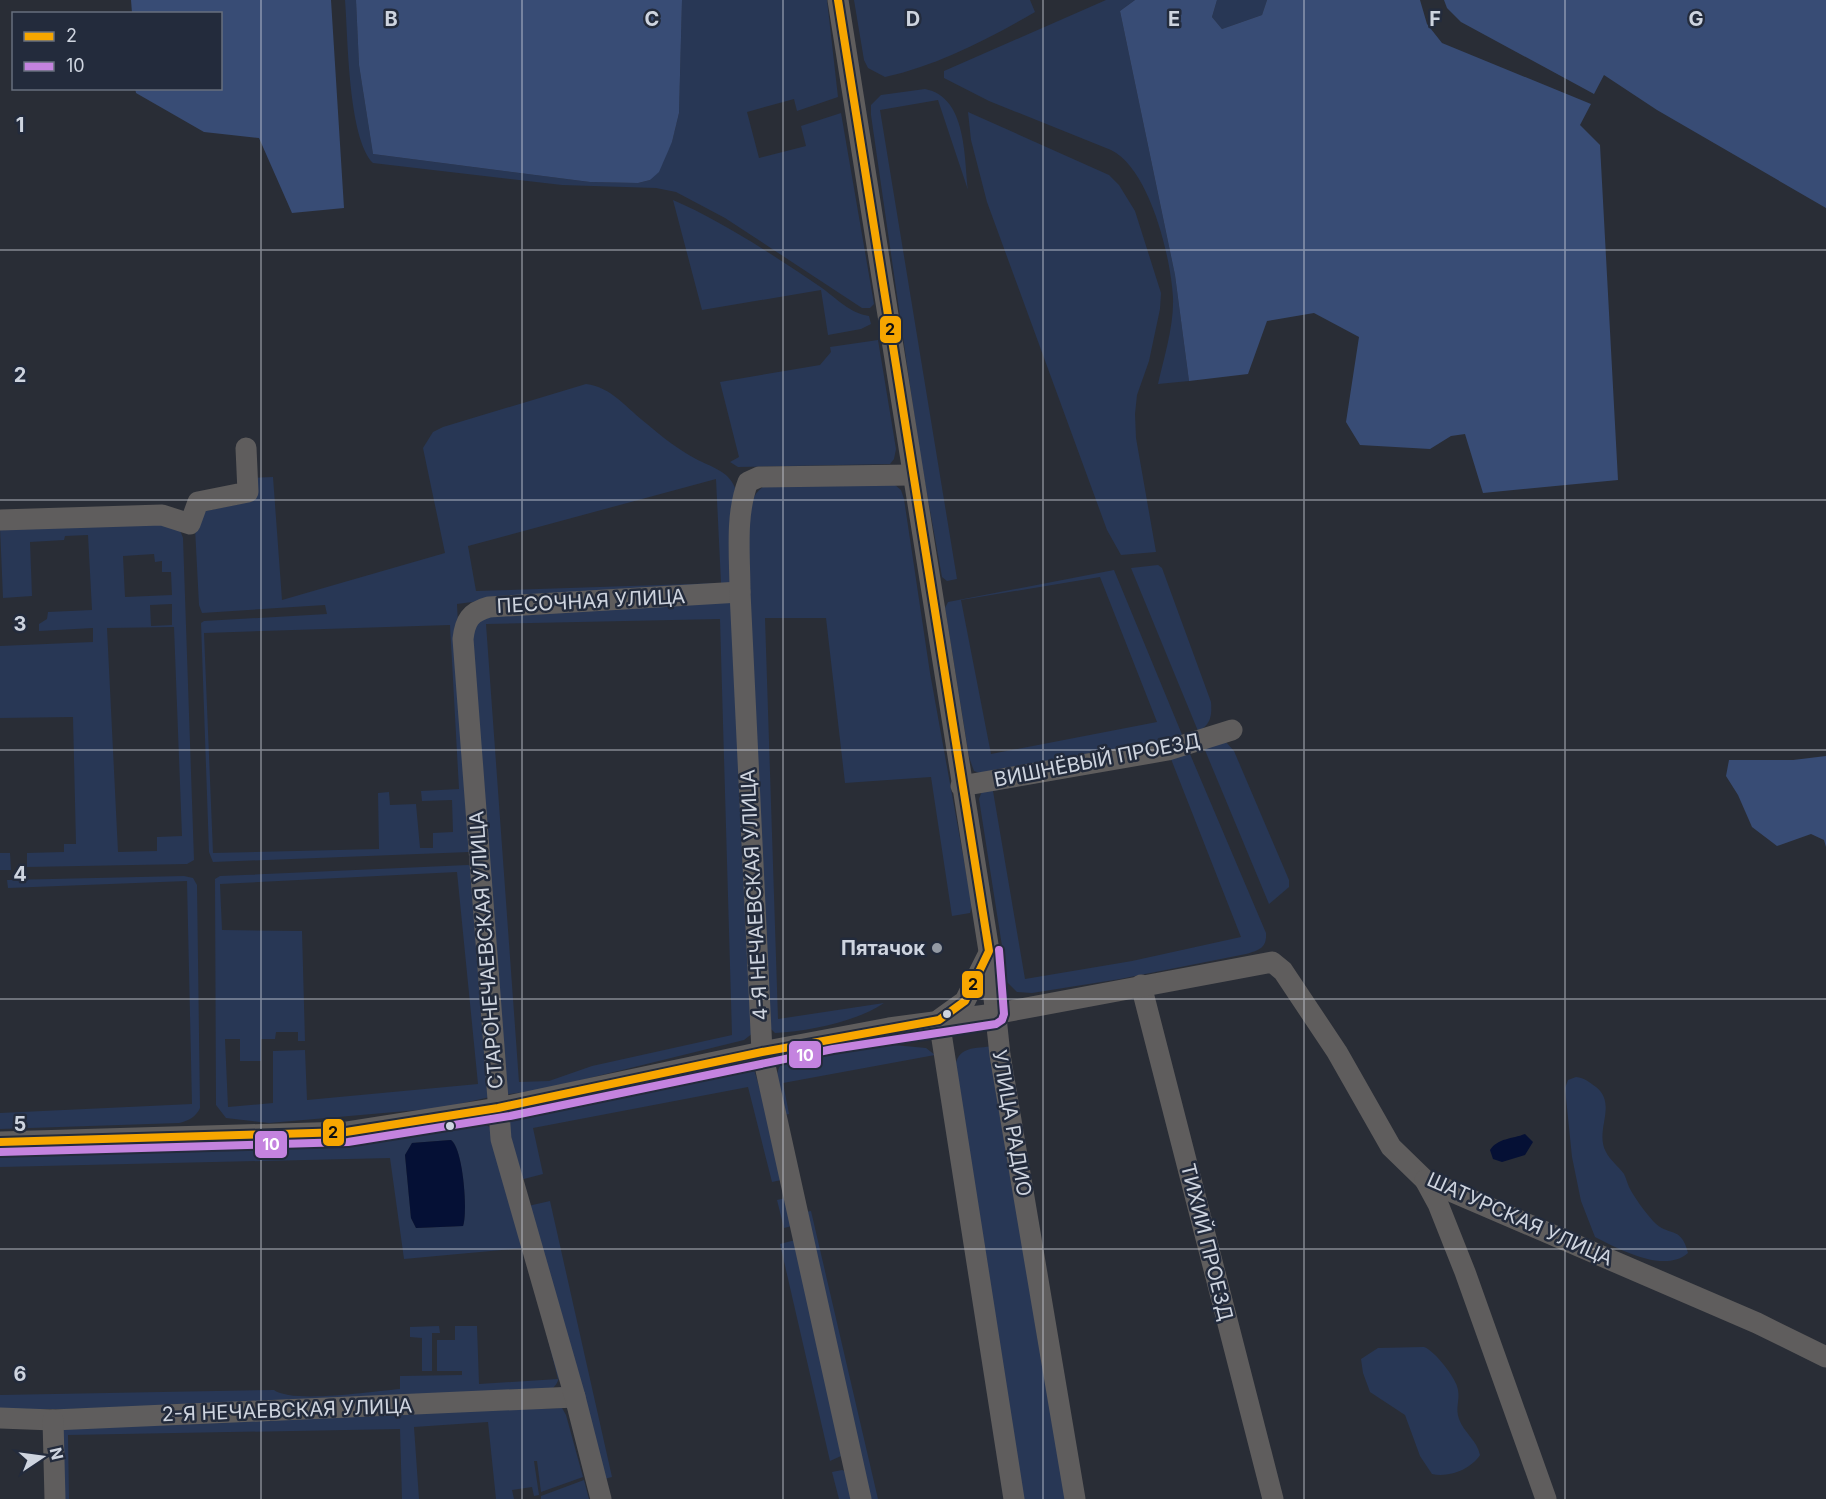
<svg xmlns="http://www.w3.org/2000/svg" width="1826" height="1499" viewBox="0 0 1826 1499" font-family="Inter,sans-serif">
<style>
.green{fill:#283755;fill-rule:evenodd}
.forest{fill:#384c75}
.water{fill:#051035}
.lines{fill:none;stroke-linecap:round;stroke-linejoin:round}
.minor{stroke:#5f5d5d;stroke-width:21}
.bus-1-casing{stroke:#232b3c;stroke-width:12}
.bus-2-casing{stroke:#232b3c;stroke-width:12}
.bus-1{stroke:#f7a600;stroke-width:8}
.bus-2{stroke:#c483df;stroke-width:8}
.grid{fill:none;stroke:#ced4df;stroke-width:1.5;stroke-opacity:0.55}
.poi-dot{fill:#949aa4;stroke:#232b3c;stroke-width:2}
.bus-dot{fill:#ced4df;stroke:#232b3c;stroke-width:2}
.labels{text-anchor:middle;stroke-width:5;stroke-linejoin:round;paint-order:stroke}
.street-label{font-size:20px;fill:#ced4df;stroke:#232b3c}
.poi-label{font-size:20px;font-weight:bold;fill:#ced4df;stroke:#232b3c;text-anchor:end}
.grid-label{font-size:20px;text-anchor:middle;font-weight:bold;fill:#ced4df;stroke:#232b3c;stroke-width:5;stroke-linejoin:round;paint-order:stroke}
.line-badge{stroke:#232b3c;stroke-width:2}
.badge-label{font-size:16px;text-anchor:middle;font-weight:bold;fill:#fff}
.pale-badge-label{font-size:16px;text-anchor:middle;font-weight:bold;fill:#111}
</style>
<rect width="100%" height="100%" fill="#292d36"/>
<g class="green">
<path d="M345 0H356L359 65 373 154 590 182 638 183 650 180 672 142 679 113 682 0H827L838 97 797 111 794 99 747 112 759 158 806 146 801 126 841 113 874 304 870 308H862L725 218 676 192 656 188 562 185 373 163C348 138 348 37 345 0Z"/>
<path d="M854 0H1030L1035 12C988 39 938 65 885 77L868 68 864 60Z"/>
<path d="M1106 0H1135L1120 11 1175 275 1189 381 1158 384C1164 357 1174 326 1173 298 1171 258 1150 169 1111 150L989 101 944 78V71Z"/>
<path d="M1217 0H1267L1262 15 1222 29 1212 17Z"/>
<path d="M925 89C967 97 964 157 968 190L938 100 880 110 957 579 947 581 942 577 920 455 871 115V105L881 95Z"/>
<path d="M968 112 1109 175 1119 185 1135 211 1161 293 1160 309 1149 361 1137 395 1135 414 1136 438 1156 552 1121 555 1107 530 987 202 971 140Z"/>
<path d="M673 200C722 221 778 258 822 288 837 299 850 313 869 316L871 324 861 329 828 335 821 290 702 310Z"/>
<path d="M878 340 896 449 894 459 890 464 738 467 730 462 739 457 720 382 820 365 831 352 830 347Z"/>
<path d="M586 384C612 387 627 409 647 424 662 437 678 449 696 459 711 467 729 471 735 488L731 585 518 596 457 604 469 852 213 862 209 852 201 623 204 621 327 614 325 605 202 613 199 605 195 528 201 512 253 501 251 478 273 477 282 600 445 553 423 448 433 432 443 427ZM716 479 721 583 476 591 468 546ZM450 625 459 789 421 791 422 801 452 800 453 832 433 833V848H420L416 804 390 805 389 792 378 793 379 849 213 853 204 633Z"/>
<path d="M769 484 895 485 901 490 904 499 930 673 972 905 970 913 952 916 931 777 845 783 826 618H765L778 1019 884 1003C856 1022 809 1031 775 1033L771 1029 746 516C752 501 754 490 769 484Z"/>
<path d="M169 521 180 530 183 538 194 860 187 864 27 867V853L64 852V844H76L73 717 0 718V646L93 642V628L39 631V624L47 619 48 612 92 610 88 535 65 536 64 540 30 542 32 596 3 598 0 527ZM154 554 155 562 162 561V572H171L172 595 125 597 123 556ZM172 604V625L151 626 150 605ZM174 627 182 836 157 837V851L118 852 107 628Z"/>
<path d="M1158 565 1162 568 1211 702C1212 715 1211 725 1198 731L1131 568Z"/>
<path d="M1114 570 1183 737 980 773 974 771 969 757 945 608 948 602ZM1100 577 1157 722 991 754 961 600Z"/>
<path d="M729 602 733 605 753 1033 744 1040 545 1089 503 1095 469 642 476 622 486 615ZM720 619 732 1035 592 1066 549 1081 519 1082 486 624Z"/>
<path d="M1225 741 1234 751 1289 880V887L1269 904 1202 743Z"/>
<path d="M1187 747 1266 933C1267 948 1259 950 1246 954L1120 979 1032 993 1017 992 1005 980 1002 946 979 799 982 791ZM1171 759 1241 937 1132 961 1025 979 993 791Z"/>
<path d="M0 853H10L11 870H0Z"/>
<path d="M468 865 471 866 490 1097 441 1108 269 1123 226 1118 216 1105 215 879 220 876ZM457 872 478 1084 307 1100 305 1050 273 1051V1103L228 1107 225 1039H240V1061H261V1039H275L276 1032H298V1041H305L302 931 222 930 220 884Z"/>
<path d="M184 876 193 878 197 885 200 1108C196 1117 188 1121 179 1123L0 1129V1113L192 1104 187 881 8 888 7 880Z"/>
<path d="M894 1045 926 1048 935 1055 783 1083 789 1114 784 1115C780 1098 768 1070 787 1060Z"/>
<path d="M994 1046 1068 1499H1022L955 1069C957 1045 975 1049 994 1046Z"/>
<path d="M754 1069 786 1179 772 1182 748 1087 533 1128 543 1174 520 1180 507 1117Z"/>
<path d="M1576 1077C1585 1078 1589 1082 1596 1087 1618 1105 1594 1130 1606 1152 1610 1160 1618 1166 1624 1174 1626 1178 1627 1182 1629 1187 1634 1197 1645 1212 1653 1221 1668 1238 1681 1224 1688 1253 1664 1274 1619 1249 1595 1237L1581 1201 1572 1157 1565 1088 1568 1080Z"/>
<path d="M483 1122 493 1130 559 1364C561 1378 558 1388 544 1393 363 1405 181 1409 0 1409V1395L274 1390C293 1404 374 1391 400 1389V1376L462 1375V1371H437V1340H455V1326H477L479 1384 558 1379 525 1248 404 1259 390 1158 0 1167V1153L318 1146 393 1138ZM451 1140C463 1148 468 1212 463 1226L416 1228 411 1218 405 1155 412 1143Z"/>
<path d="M790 1197 796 1225 784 1228 777 1200Z"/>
<path d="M550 1201 612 1477 600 1480 528 1206Z"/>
<path d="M811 1211 878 1499H868L805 1212Z"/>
<path d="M799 1239 841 1456 830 1461 780 1244Z"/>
<path d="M439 1326 440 1333H432V1371H422V1338L410 1337V1327Z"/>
<path d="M1424 1347C1434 1350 1457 1379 1458 1390 1460 1400 1455 1408 1459 1419 1464 1433 1477 1440 1480 1455 1471 1469 1449 1478 1432 1474L1420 1456 1405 1415 1370 1392 1363 1373 1361 1359 1378 1348Z"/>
<path d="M562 1408 566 1415 583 1477 541 1492 537 1461H534L539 1495 534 1496 532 1487 512 1490 514 1499H496L488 1422 414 1427 419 1499H402L400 1429 68 1435 69 1499H64L62 1425Z"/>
<path d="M842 1470 852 1474 856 1499H839L832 1472Z"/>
<path d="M584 1480 589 1499H541V1496Z"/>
</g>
<g class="forest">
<path d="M131 0H331L344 208 292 213 259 138 204 132 136 93 135 88H220V14L132 13Z"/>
<path d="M356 0H682L679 113 672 142 659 172 650 180 638 183 590 182 373 154 359 65Z"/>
<path d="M1135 0H1217L1212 17 1222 29 1262 15 1267 0H1420L1427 24 1442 43 1591 104 1580 125 1600 145 1618 480 1483 493 1465 434 1451 436 1430 449 1360 445 1346 422 1359 337 1314 313 1267 321 1248 374 1189 381 1175 275 1120 11Z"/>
<path d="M1444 0H1826V208L1657 110 1604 75 1594 94 1461 22 1447 8Z"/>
<path d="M1826 756V847L1824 840 1811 834 1777 846 1752 827 1738 795 1726 776 1729 760H1793Z"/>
</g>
<g class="water">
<path d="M1525 1134 1533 1142 1525 1155 1502 1162 1493 1159 1490 1150C1498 1138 1512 1139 1525 1134Z"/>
<path d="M451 1140C463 1148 468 1212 463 1226L416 1228 411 1218 405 1155 412 1143Z"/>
</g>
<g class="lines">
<g class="minor">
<path d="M838 0 989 951 1000 1055 1075 1499"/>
<path d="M0 520 162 515 190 524 198 502 248 492 246 448"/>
<path d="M961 786 1168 750 1232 730"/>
<path d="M1141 985 1273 1499"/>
<path d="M940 1019 965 1001 988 955"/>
<path d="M939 1020 1014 1499"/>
<path d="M0 1142 346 1132 498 1108 762 1052 889 1028 994 1014 1272 962 1283 971 1337 1052 1391 1147 1425 1180 1757 1323 1826 1357"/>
<path d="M1425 1180 1438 1204 1465 1272 1546 1499"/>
<path d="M0 1418 53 1420 575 1397"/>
<path d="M53 1420 55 1499"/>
<path d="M601 1499 575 1397 501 1139 463 639C465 621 470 612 489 607L740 592"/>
<path d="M861 1499 762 1052 740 592C740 557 735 515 748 482L759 477 912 475"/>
</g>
<g class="bus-1-casing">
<path id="bus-1" d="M0 1142 346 1132 498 1108 762 1052 939 1020 965 1001 989 951 838 0"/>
</g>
<g class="bus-2-casing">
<path id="bus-2" d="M0 1152 348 1142 510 1116 833 1049 996 1024 1002 1020 1004 1014 999 950"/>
</g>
<use href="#bus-1" class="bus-1"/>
<use href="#bus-2" class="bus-2"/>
</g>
<path class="grid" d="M261 0V1499M522 0V1499M783 0V1499M1043 0V1499M1304 0V1499M1565 0V1499M0 250H1826M0 500H1826M0 750H1826M0 999H1826M0 1249H1826"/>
<circle class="poi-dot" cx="937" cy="948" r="6"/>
<g class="bus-dot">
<circle cx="947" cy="1014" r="5"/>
<circle cx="450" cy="1126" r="5"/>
</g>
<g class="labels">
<g class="street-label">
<text transform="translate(591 601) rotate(-3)" y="7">ПЕСОЧНАЯ УЛИЦА</text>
<text transform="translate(1097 760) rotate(-11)" y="7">ВИШНЁВЫЙ ПРОЕЗД</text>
<text transform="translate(754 895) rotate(-93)" y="7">4-Я НЕЧАЕВСКАЯ УЛИЦА</text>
<text transform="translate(486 950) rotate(-94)" y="7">СТАРОНЕЧАЕВСКАЯ УЛИЦА</text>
<text transform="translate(1012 1123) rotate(80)" y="7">УЛИЦА РАДИО</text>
<text transform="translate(1520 1219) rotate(24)" y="7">ШАТУРСКАЯ УЛИЦА</text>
<text transform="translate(1207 1242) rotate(76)" y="7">ТИХИЙ ПРОЕЗД</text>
<text transform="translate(287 1410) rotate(-2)" y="7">2-Я НЕЧАЕВСКАЯ УЛИЦА</text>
</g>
<g class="poi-label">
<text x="925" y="955">Пятачок</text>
</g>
</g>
<g class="grid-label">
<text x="391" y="26">B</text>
<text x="652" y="26">C</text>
<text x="913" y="26">D</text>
<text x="1174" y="26">E</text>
<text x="1435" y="26">F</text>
<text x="1696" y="26">G</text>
<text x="20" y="132">1</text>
<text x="20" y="382">2</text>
<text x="20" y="631">3</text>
<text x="20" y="881">4</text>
<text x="20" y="1131">5</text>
<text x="20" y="1381">6</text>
</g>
<g class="line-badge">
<rect x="879" y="315" width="23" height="29" rx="6" fill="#f7a600"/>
<rect x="961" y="970" width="23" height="29" rx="6" fill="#f7a600"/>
<rect x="788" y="1040" width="34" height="29" rx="6" fill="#c483df"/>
<rect x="322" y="1118" width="23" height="29" rx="6" fill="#f7a600"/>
<rect x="254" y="1130" width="34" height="29" rx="6" fill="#c483df"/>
</g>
<g class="badge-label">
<text x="805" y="1061">10</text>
<text x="271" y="1150">10</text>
</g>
<g class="pale-badge-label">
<text x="890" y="335">2</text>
<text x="973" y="990">2</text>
<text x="333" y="1138">2</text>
</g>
<rect x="12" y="12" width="210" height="78" fill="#232b3c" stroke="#676f7d" stroke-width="1.5"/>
<rect x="24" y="32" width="30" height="9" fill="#f7a600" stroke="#676f7d" stroke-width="1.5"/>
<text x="66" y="42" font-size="18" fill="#ced4df">2</text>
<rect x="24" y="62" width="30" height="9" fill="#c483df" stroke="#676f7d" stroke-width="1.5"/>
<text x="66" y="72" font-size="18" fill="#ced4df">10</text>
<g transform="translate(42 1457) rotate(77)" stroke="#232b3c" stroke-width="4.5" paint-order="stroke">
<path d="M0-4.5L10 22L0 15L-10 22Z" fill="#ced4df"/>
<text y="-9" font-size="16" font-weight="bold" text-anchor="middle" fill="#ced4df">N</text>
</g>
</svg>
